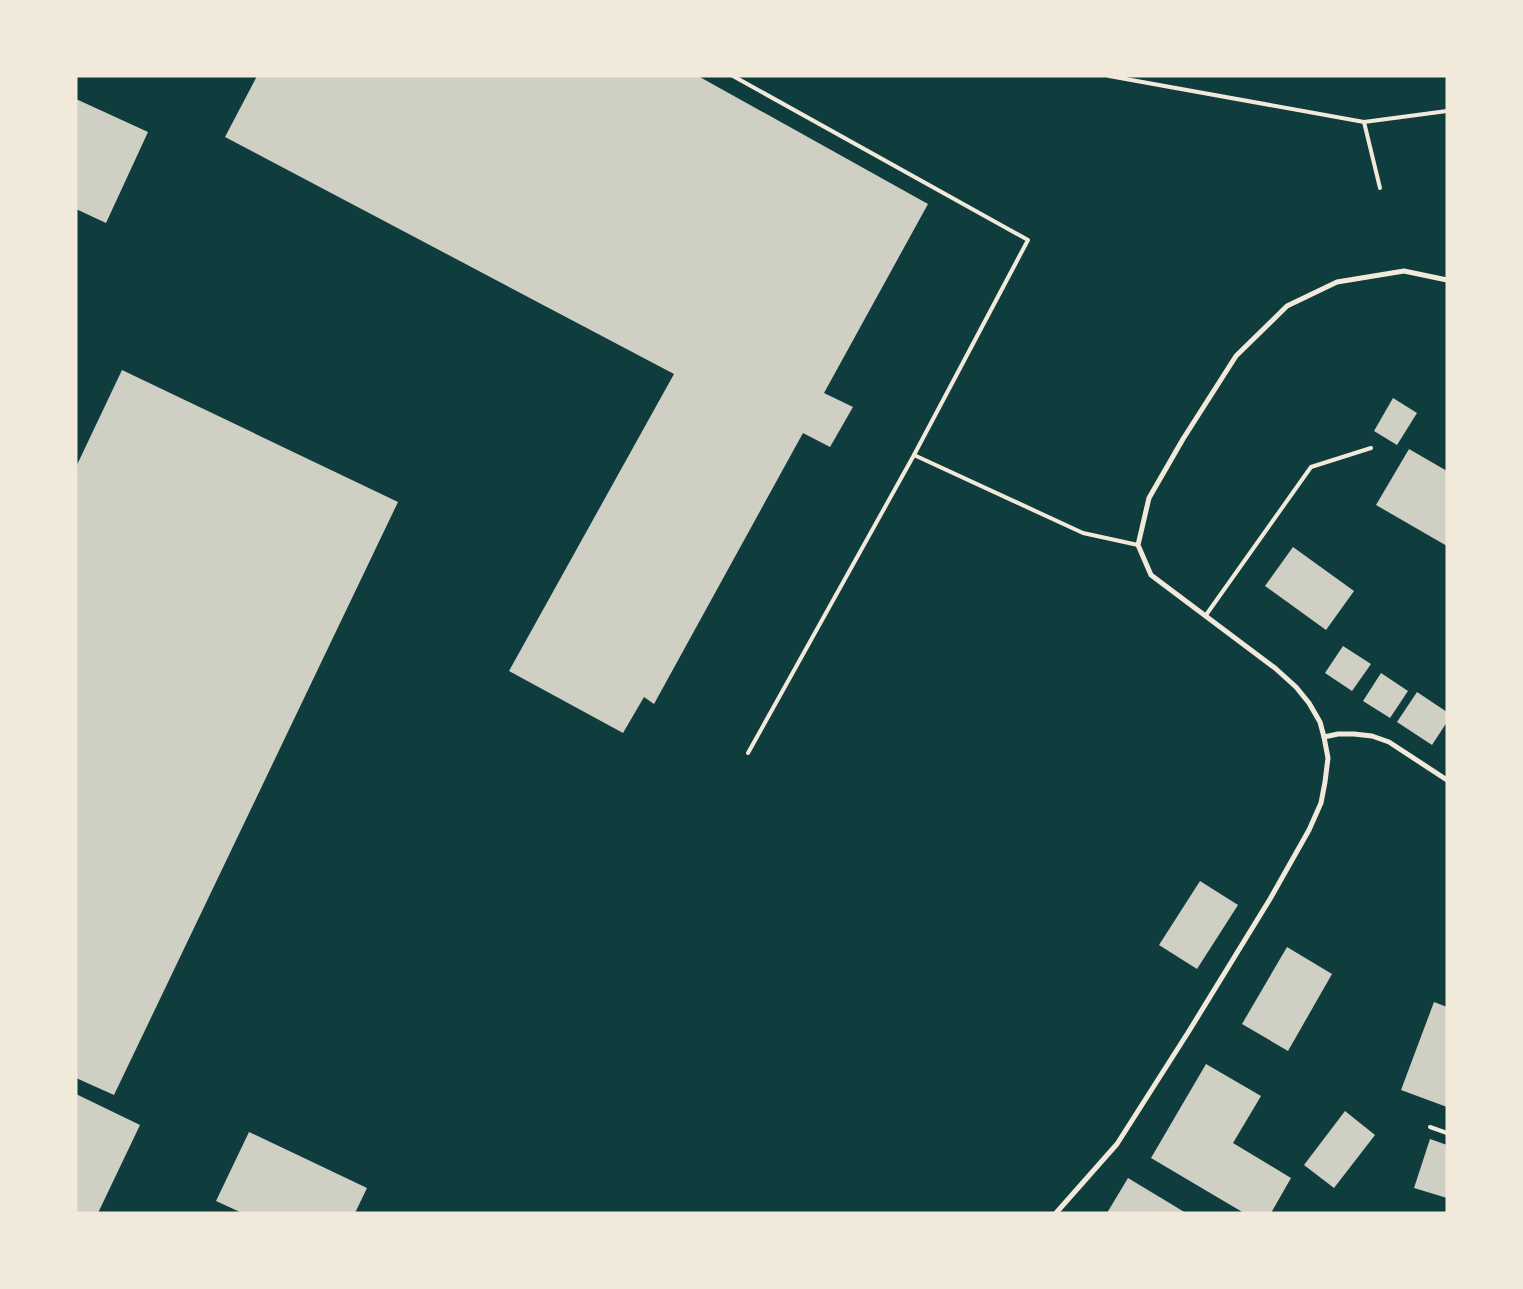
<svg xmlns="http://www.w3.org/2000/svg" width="1523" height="1289" viewBox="0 0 1523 1289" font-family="Lato,sans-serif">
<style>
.building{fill:#cfcfc3}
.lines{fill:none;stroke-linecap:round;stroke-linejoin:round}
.service{stroke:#f1e9da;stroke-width:4}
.minor{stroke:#f1e9da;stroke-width:5}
</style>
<rect width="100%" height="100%" fill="#0f3d3e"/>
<g class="building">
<path d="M257 76H698L928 204 824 393 853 407 830 447 803 433 654 704 644 697 623 733 509 671 674 374 225 137Z"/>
<path d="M76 99 148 132 106 223 76 209Z"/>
<path d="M122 370 398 502 114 1095 76 1078V467Z"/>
<path d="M1393 398 1417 413 1397 445 1374 431Z"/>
<path d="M1409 449 1447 471V546L1376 505Z"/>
<path d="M1293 547 1354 591 1326 630 1265 586Z"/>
<path d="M1343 646 1371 664 1352 691 1325 673Z"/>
<path d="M1381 673 1408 691 1390 718 1363 701Z"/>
<path d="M1417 692 1447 712V722L1432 745 1397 722Z"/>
<path d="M1200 881 1238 905 1197 969 1159 945Z"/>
<path d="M1287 947 1332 974 1288 1051 1242 1024Z"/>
<path d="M1434 1002 1447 1007V1107L1401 1090Z"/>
<path d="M1206 1064 1261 1096 1233 1143 1291 1178 1271 1213H1244L1151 1158Z"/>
<path d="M76 1094 140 1125 98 1213H76Z"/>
<path d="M1345 1111 1375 1135 1334 1188 1304 1165Z"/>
<path d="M249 1132 367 1188 355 1213H242L216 1201Z"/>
<path d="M1430 1139 1447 1145V1198L1414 1188Z"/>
<path d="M1128 1178 1186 1213H1107Z"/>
</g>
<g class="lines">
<g class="service">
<path d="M733 76 1028 240 914 455 1083 533 1138 545"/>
<path d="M1109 76 1364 122 1447 111"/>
<path d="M1364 122 1380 188"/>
<path d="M1206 615 1311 467 1371 448"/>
<path d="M748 753 914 455"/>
<path d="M1430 1127 1447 1133"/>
</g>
<g class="minor">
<path d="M1324 737 1338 734H1354L1372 736 1389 742 1447 780"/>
<path d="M1056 1213 1117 1144 1189 1031 1270 899 1309 830 1321 803 1325 782 1328 758 1324 737 1320 722 1309 703 1296 687 1275 668 1151 575 1138 545 1149 498 1183 439 1236 356 1287 306 1337 282 1404 271 1447 280"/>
</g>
</g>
<rect width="1523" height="1289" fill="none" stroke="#f1e9da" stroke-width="155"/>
</svg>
